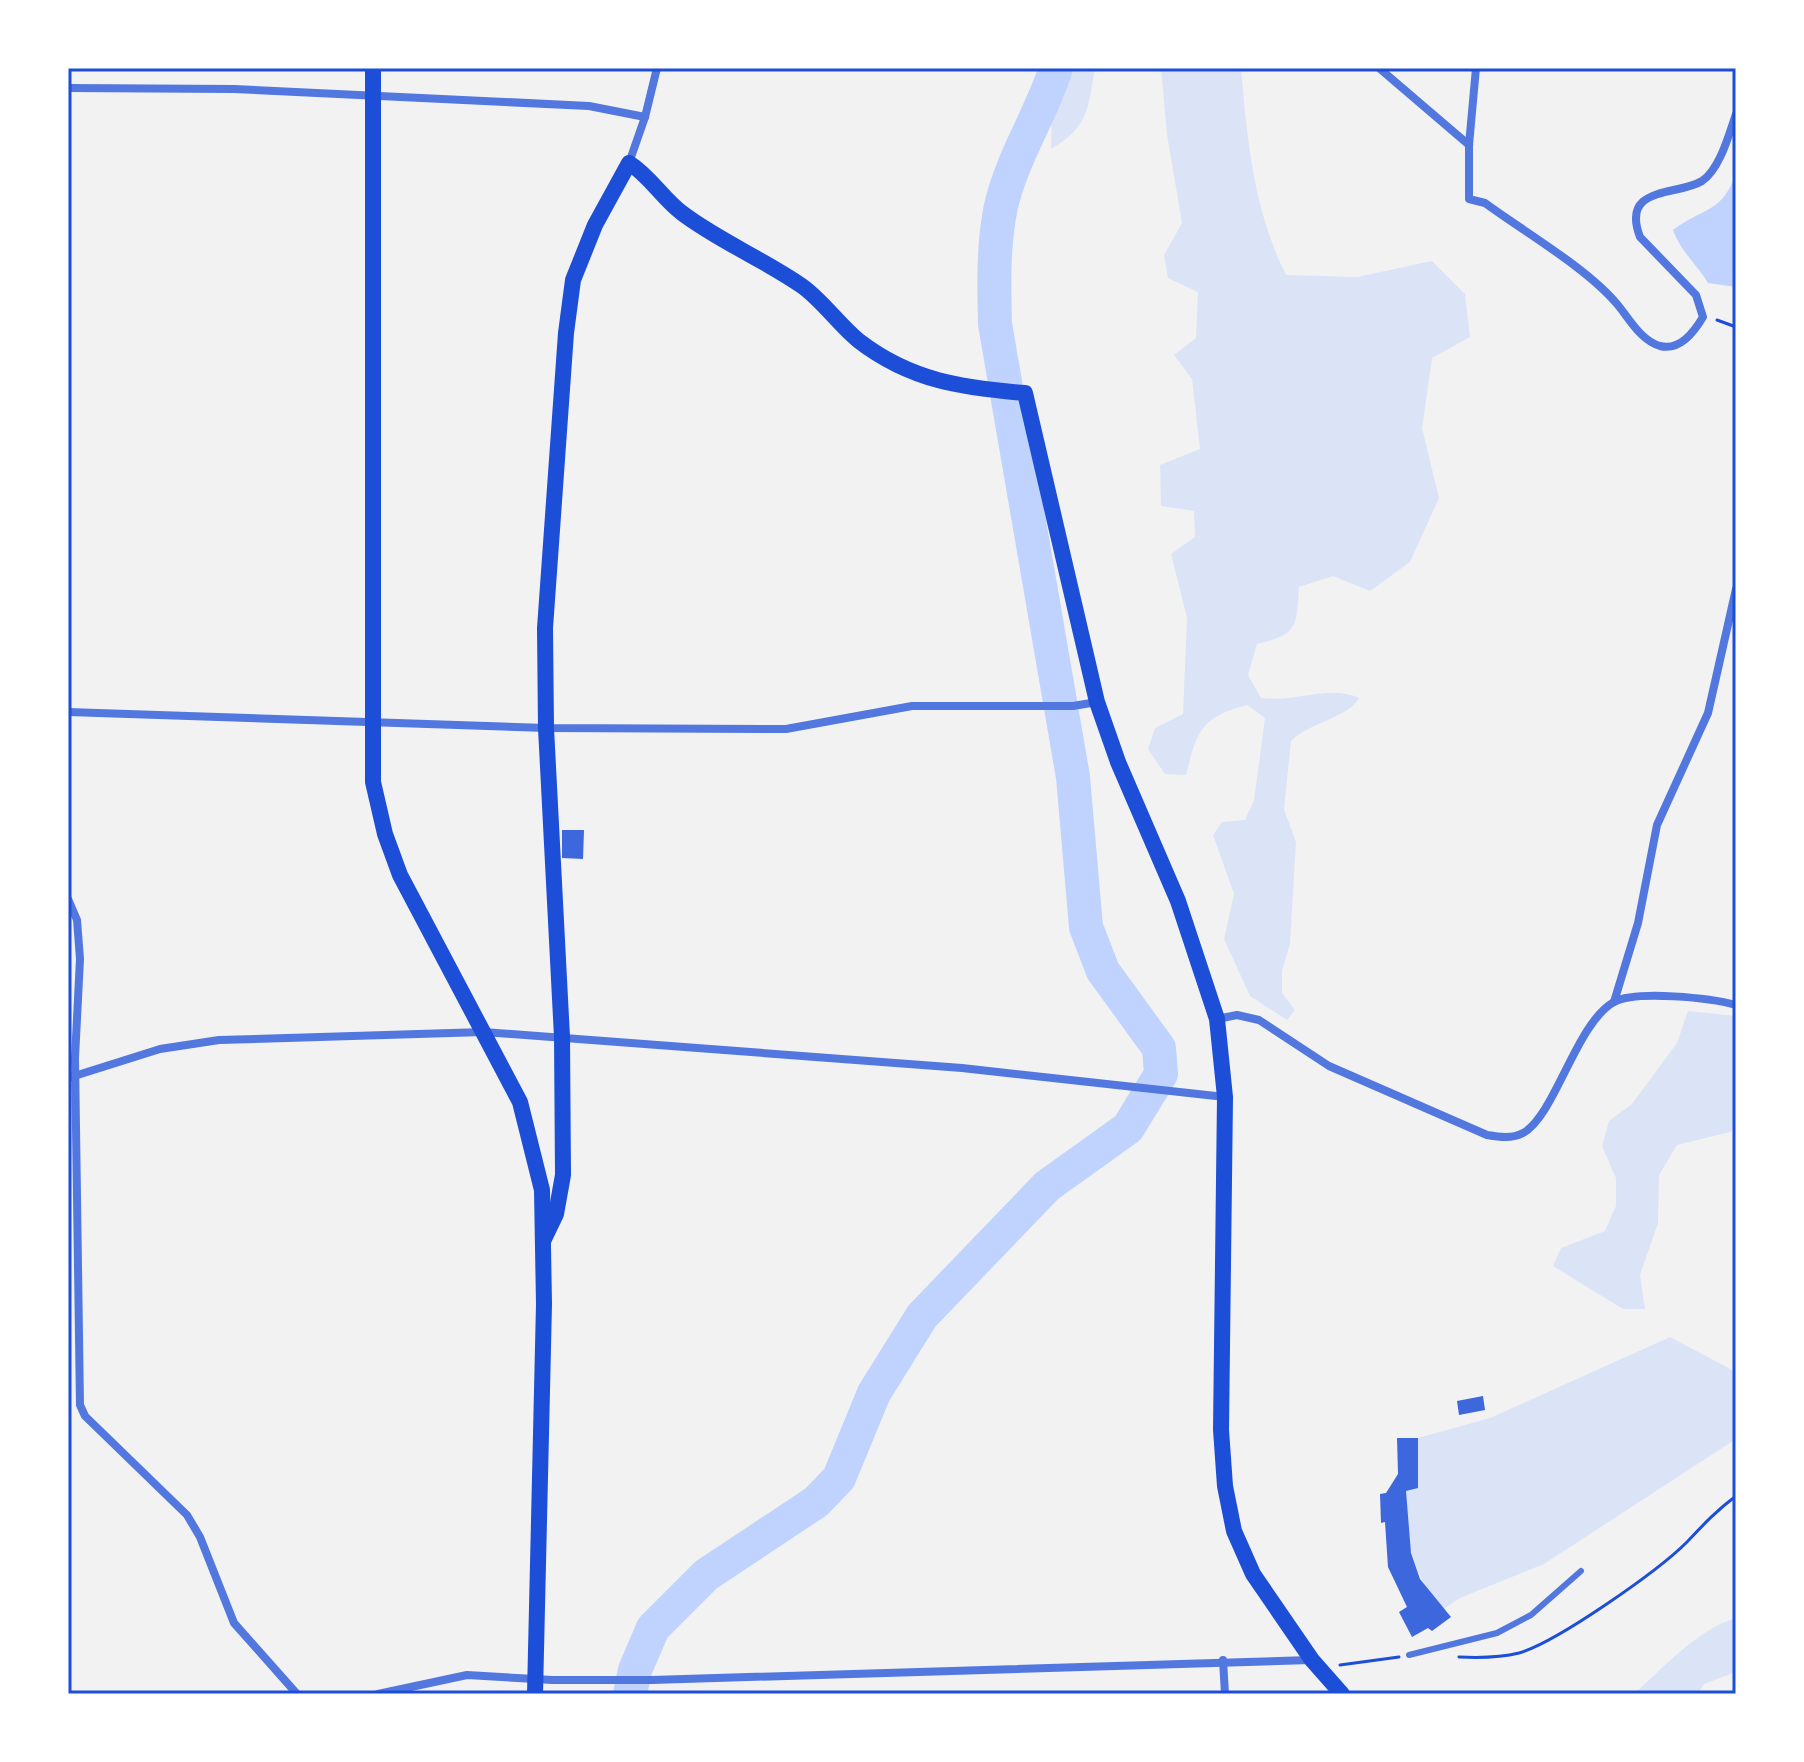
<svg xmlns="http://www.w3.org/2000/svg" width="1804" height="1762" viewBox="0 0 1804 1762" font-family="'PT Serif',serif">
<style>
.green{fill:#dbe4f7}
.water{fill:#bfd3fe}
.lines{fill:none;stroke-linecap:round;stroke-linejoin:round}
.river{stroke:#bfd3fe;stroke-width:34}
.building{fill:#3d67dc}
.path{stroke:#1d4ed8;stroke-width:3}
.service{stroke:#5277de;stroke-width:6}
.minor{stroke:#5277de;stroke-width:8}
.secondary{stroke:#1d4ed8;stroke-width:16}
.neatline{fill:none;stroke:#1d4ed8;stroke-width:3}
</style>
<rect width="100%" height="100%" fill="#f2f2f2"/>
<g class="green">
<path d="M1063 68H1095C1088 108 1089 127 1051 149L1052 109Z"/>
<path d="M1161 68H1241C1247 139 1254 211 1286 275L1357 277 1432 261 1465 294 1470 337 1432 358 1422 428 1439 498 1410 562 1370 591 1333 576 1299 587C1296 627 1299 634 1257 644L1248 675 1261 698C1294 703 1330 684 1359 698 1348 718 1312 721 1291 741L1284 809 1296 842 1290 944 1282 971V993L1295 1010 1287 1020 1250 996 1224 939 1234 894 1213 835 1222 822 1245 820 1254 800 1265 718 1247 705C1201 717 1197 731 1186 775L1165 774 1148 749 1155 728 1183 714 1187 618 1171 554 1195 537 1194 511 1161 506 1160 465 1200 449 1192 379 1174 355 1196 338 1198 292 1168 278 1164 255 1182 223 1167 135Z"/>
<path d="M1688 1011 1736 1016V1127L1730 1132 1677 1145 1659 1175 1658 1223 1640 1275 1645 1309H1623L1553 1266 1561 1248 1605 1231 1616 1206V1178L1602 1146 1609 1121 1632 1104 1677 1043Z"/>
<path d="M1670 1337 1736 1372V1439L1544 1564 1460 1598 1442 1610C1410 1567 1406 1544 1406 1491L1418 1487V1438L1490 1418Z"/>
<path d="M1736 1618V1672L1704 1684 1697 1694H1634C1663 1668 1698 1629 1736 1618Z"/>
</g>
<path class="water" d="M1736 173V287L1708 283C1696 263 1681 252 1673 230 1703 207 1722 214 1736 173Z"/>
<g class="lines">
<path class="river" d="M630 1694 635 1670 653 1628 706 1575 816 1502 839 1478 874 1393 922 1316 1047 1186 1128 1128 1161 1074 1159 1048 1103 971 1086 927 1073 777 995 324C994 284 993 245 1001 206 1012 158 1041 115 1056 68"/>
</g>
<g class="building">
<path d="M562 830H584L583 859 562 858Z"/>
<path d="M1483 1396 1485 1410 1459 1415 1457 1401Z"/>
<path d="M1397 1438H1418V1488L1406 1491 1411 1553 1420 1579 1451 1617 1432 1631 1428 1628 1412 1637 1399 1612 1407 1607 1388 1567 1385 1522 1381 1523 1380 1494 1386 1493 1398 1474Z"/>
</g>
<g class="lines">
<g class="path">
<path d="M1717 320 1736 327"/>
<path d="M1459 1657C1479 1658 1499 1658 1519 1653 1557 1642 1658 1571 1687 1542 1703 1525 1717 1510 1736 1496"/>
<path d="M1340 1665 1399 1657"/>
</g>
<path class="service" d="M1409 1655 1497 1633 1531 1615 1581 1571"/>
<g class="minor">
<path d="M1379 68 1469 145"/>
<path d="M1476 68 1469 145V199L1485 203C1523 231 1587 268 1617 304 1629 318 1640 340 1660 346 1680 351 1694 332 1703 317L1696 295 1640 237C1620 185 1678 196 1702 181 1720 169 1729 134 1736 114"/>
<path d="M68 88 234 89 589 106 645 117"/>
<path d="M629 163 645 117 657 68"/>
<path d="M68 712 546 728 786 729 912 706H1073L1097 702"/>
<path d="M68 899 77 920 80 959 75 1058 80 1405 85 1416 187 1515 200 1537 234 1623 297 1694"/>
<path d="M1614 1002 1638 923 1657 825 1708 713 1736 589"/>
<path d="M1217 1019 1237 1015 1259 1020 1329 1066 1487 1135C1499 1137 1512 1139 1523 1133 1555 1116 1576 1023 1614 1002 1636 990 1711 998 1736 1005"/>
<path d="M68 1078 160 1049 219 1040 484 1032 962 1068 1225 1097"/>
<path d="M1223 1660 1225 1694"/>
<path d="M378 1694 467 1675 552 1680H652L1311 1660"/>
</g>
<g class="secondary">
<path d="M373 68V782L385 834 400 875 520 1102 542 1190 544 1304 535 1694"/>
<path d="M544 1239 556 1214 563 1175 562 1037 546 728 545 628 566 333 573 280 595 225 629 163C650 176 662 198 682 213 719 241 763 259 802 286 823 301 839 325 859 341 911 381 963 388 1025 393L1097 702 1118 762 1178 901 1217 1019 1225 1097 1221 1430 1225 1486 1234 1531 1253 1574 1312 1660 1342 1694"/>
</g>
</g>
<rect width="1804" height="1762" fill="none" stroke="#ffffff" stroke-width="140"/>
<rect x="70" y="70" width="1664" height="1622" class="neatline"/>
</svg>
